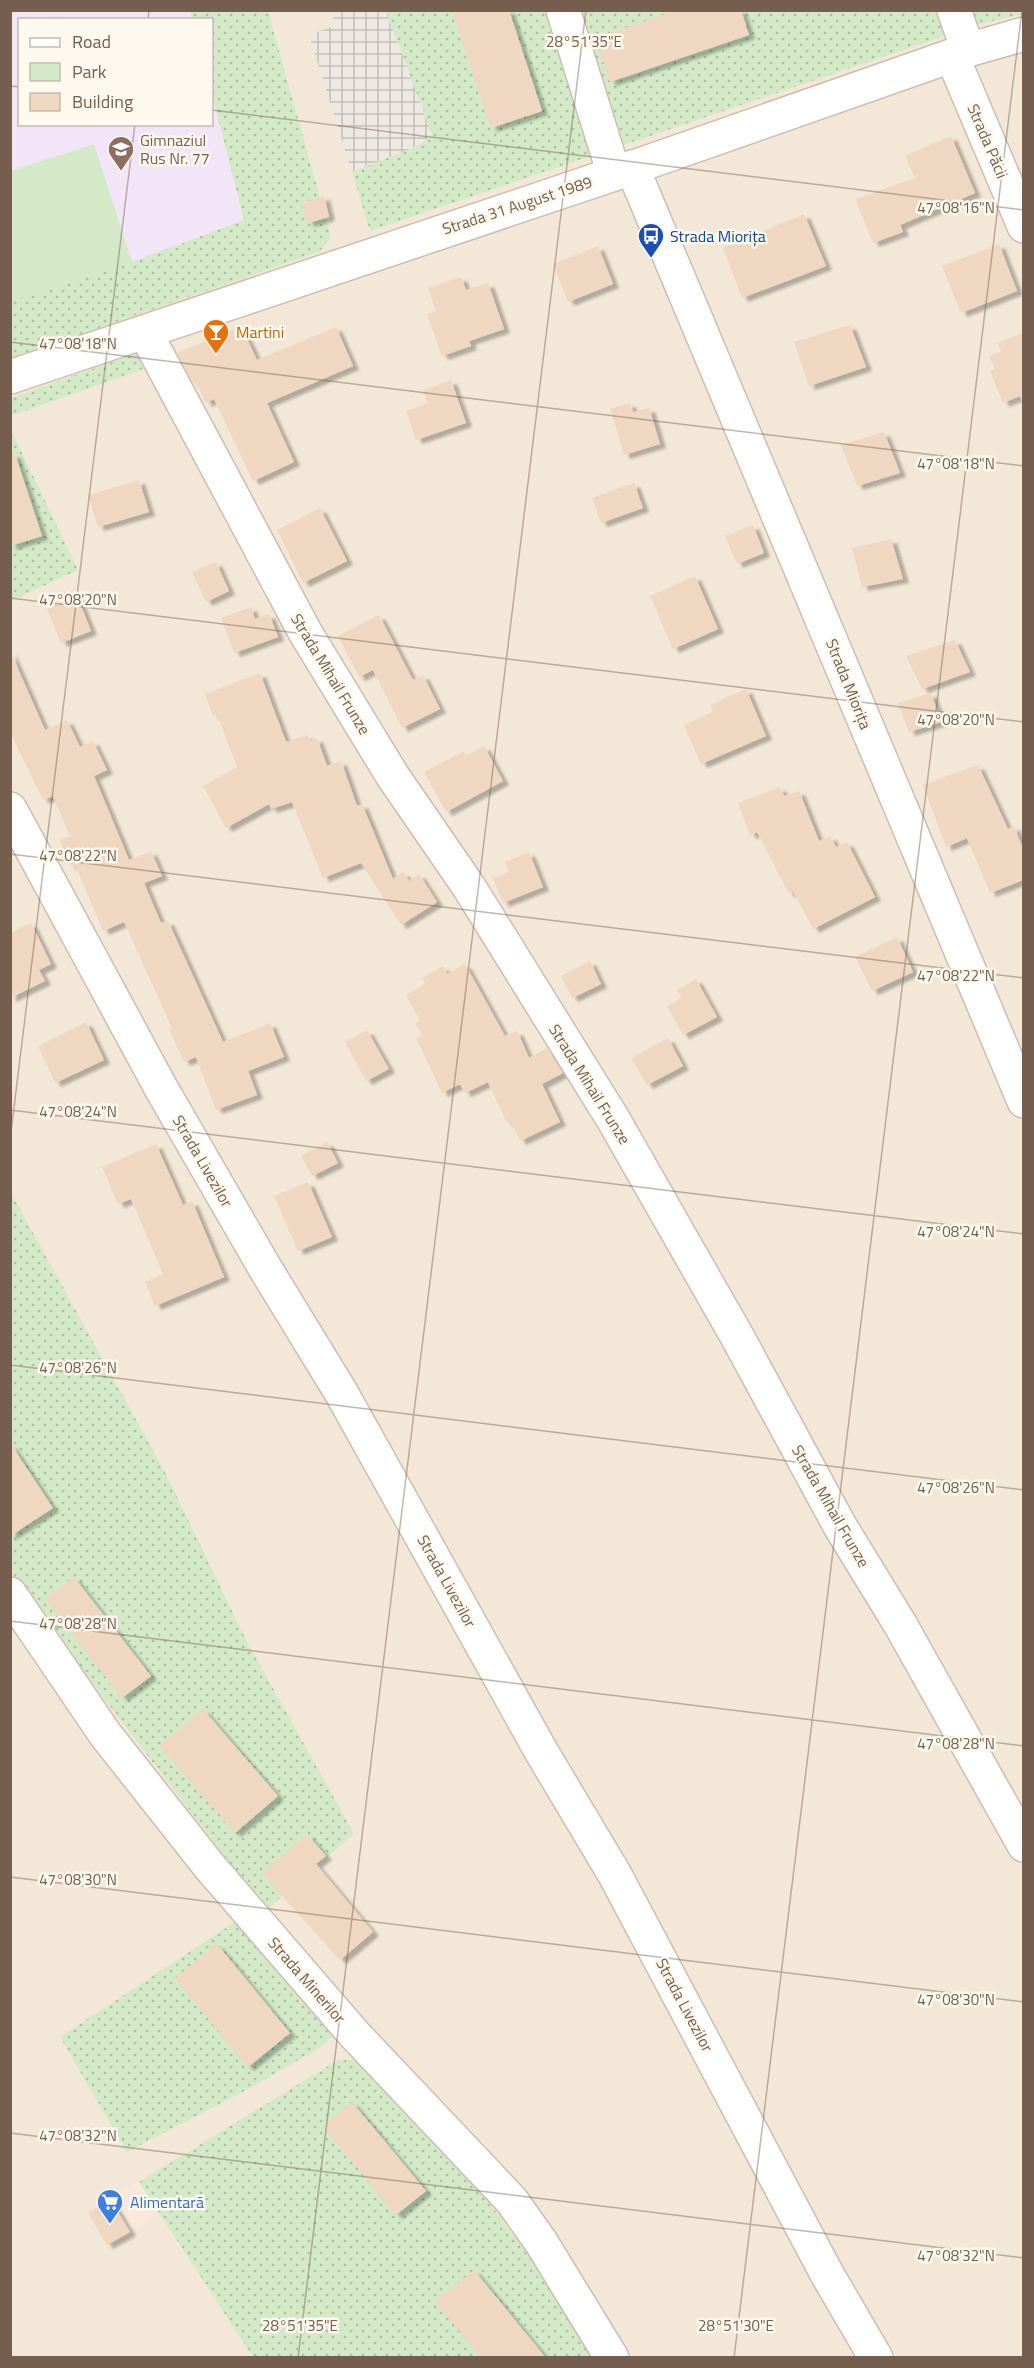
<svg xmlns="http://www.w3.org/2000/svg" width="1034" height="2368" viewBox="0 0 1034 2368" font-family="'Titillium Web',sans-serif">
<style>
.residential{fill:#f3e8d7;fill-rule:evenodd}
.commercial{fill:#fbe8dd}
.industrial{fill:url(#industrial-grid)}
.education{fill:#f3e5f8}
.grass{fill:url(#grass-dots)}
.park{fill:#d3e9c7}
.building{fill:#f0d7c1;filter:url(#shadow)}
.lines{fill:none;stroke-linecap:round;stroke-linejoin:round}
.minor-casing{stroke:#cdbeaf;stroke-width:36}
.minor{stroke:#fff;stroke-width:33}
.ticks{fill:none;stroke:#755e4d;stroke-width:1.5;stroke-opacity:0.45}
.labels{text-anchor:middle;stroke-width:5;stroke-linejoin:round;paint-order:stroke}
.education-label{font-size:16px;fill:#785e54;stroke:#fef9ef;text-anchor:start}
.street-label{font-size:16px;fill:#755e4d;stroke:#fef9ef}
.transit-label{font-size:16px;fill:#164399;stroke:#fef9ef;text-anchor:start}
.food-label{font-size:16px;fill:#c56008;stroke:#fef9ef;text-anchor:start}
.shop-label{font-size:16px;fill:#366cbe;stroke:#fef9ef;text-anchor:start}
.ticks-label{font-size:15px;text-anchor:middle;fill:#755e4d;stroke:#fef9ef;stroke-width:5;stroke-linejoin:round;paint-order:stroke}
</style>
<defs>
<pattern id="industrial-grid" width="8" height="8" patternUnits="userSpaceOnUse" patternTransform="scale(1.5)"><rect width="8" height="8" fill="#ede8e2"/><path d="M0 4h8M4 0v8" fill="none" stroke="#c5bfb9"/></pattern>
<pattern id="grass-dots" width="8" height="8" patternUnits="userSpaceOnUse" patternTransform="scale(1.5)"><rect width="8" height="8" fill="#d3e9c7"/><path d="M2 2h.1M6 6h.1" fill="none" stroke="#b0c0a4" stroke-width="1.8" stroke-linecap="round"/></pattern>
<filter id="shadow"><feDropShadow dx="6" dy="4" stdDeviation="1.5" flood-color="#0004"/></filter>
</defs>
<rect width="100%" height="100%" fill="#fcf6e9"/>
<path class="residential" d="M11 11H1023V2357H11ZM20 20H212V124H20Z"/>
<path class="commercial" d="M139 2182 159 2214 107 2245 88 2213Z"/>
<path class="industrial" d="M331 11H386L432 134 420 145 352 172 309 35 336 25Z"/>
<path class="education" d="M10 11H190L192 19 20 20V124H212V94L245 220 132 262 11 301Z"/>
<g class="grass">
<path d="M190 11H268L331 237 319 252 11 358 10 301 132 262 244 220 212 94V20L192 19Z"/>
<path d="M386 11H1023V14L980 24 370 231 352 172 420 145 432 134Z"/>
<path d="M137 353 154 365 11 416V398Z"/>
<path d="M10 428 78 570 11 601H10Z"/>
<path d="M10 1191 165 1472 245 1638 354 1834 266 1910 27 1598 11 1572Z"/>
<path d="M238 1920 327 2019 333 2035 321 2047 250 2088 127 2152 60 2037Z"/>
<path d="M338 2060H360L483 2195 567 2304 598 2357H253L139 2182Z"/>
</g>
<path class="park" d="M94 144 132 262 11 301V171Z"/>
<g class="building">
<path d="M452 10H509L542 111 491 128Z"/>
<path d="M677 10H741L749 35 610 82 595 38Z"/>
<path d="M951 136 975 193 900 225 903 232 873 243 855 199 915 178 905 156Z"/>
<path d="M324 196 329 217 308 223 301 203Z"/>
<path d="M804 214 826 266 742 298 723 248Z"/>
<path d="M999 244 1017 291 961 313 942 266Z"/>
<path d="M598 246 613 284 568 302 553 264Z"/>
<path d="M461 277 466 290 488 283 504 329 469 341 471 346 442 356 427 314 436 311 428 288Z"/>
<path d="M850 325 866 367 809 386 794 342Z"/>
<path d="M241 326 257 360 336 327 353 366 267 403 294 462 253 481 214 399 206 403 196 381 193 383 177 353Z"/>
<path d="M1023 332V404L1020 396 1003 403 990 371 995 369 989 356 1001 351 998 343Z"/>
<path d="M451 380 466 423 416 440 406 411 428 403 423 390Z"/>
<path d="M630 403 633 412 649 408 660 444 624 455 610 409Z"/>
<path d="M884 432 900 473 857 486 841 445Z"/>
<path d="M10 454H15L42 536 10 546Z"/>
<path d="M139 480 149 512 98 527 88 495Z"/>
<path d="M634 483 643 508 601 523 592 498Z"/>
<path d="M320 508 347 561 303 583 277 530Z"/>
<path d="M753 525 764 553 737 564 725 536Z"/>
<path d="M891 539 903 579 862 587 852 548Z"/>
<path d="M216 562 229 591 206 602 192 572Z"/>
<path d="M695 576 718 629 673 649 650 596Z"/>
<path d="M77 596 91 631 61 643 47 609Z"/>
<path d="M251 607 255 619 269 614 278 637 234 653 221 618Z"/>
<path d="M379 615 413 680 423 675 440 709 402 728 373 670 359 677 338 636Z"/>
<path d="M955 640 970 672 922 689 906 656Z"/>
<path d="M10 651 45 730 67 720 80 747 93 741 107 770 94 776 129 860 151 851 162 876 144 883 161 923 168 921 223 1042 270 1023 284 1057 248 1071 257 1095 216 1110 196 1057 184 1062 169 1029 172 1028 124 922 103 931 75 865 71 867 60 840 70 836 53 796 43 800 10 732Z"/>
<path d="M260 673 286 742 307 735 310 741 317 738 327 766 341 761 357 806 362 804 393 879 403 872 409 881 419 874 437 902 401 925 361 863 323 878 292 802 271 809 269 804 226 828 203 786 237 767 217 714 213 716 205 694Z"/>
<path d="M746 689 766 736 701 764 684 725 713 712 710 705Z"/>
<path d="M931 693 941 722 909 732 898 703Z"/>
<path d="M484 746 503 781 446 812 424 772 464 751 466 756Z"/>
<path d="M978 765 1008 829 1014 826 1023 849V880L990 893 967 838 946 847 923 785Z"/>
<path d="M780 787 784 796 799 791 819 841 830 836 836 847 847 842 875 897 813 929 793 891 789 894 757 832 750 835 738 803Z"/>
<path d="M529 852 543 887 503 903 493 878 509 872 505 862Z"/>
<path d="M31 923 51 964 39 970 45 981 10 998V933Z"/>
<path d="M897 937 913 972 872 991 855 957Z"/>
<path d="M590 961 601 984 572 998 561 976Z"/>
<path d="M465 964 505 1036 517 1031 529 1058 547 1048 563 1073 542 1084 560 1122 520 1141 511 1121 507 1123 488 1082 465 1093 460 1084 442 1093 416 1038 422 1035 415 1023 420 1021 406 995 425 984 422 978 443 966 447 974Z"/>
<path d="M696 979 717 1017 683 1035 667 1006 681 998 677 990Z"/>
<path d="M86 1022 104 1060 55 1083 38 1046Z"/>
<path d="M367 1030 389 1069 366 1081 345 1042Z"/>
<path d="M668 1038 683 1066 647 1085 631 1058Z"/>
<path d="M327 1142 338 1163 312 1176 301 1156Z"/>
<path d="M156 1144 183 1205 192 1201 224 1277 155 1306 145 1282 163 1274 131 1199 118 1204 102 1167Z"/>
<path d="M308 1182 332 1237 298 1251 274 1196Z"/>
<path d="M10 1443 53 1508 10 1536Z"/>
<path d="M74 1577 151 1676 122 1698 45 1599Z"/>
<path d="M203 1709 278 1796 235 1833 160 1746Z"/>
<path d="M307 1834 326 1856 316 1864 373 1932 340 1960 262 1873Z"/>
<path d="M217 1944 290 2033 248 2067 175 1978Z"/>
<path d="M352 2102 426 2191 396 2215 323 2126Z"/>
<path d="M110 2199 130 2232 107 2245 88 2213Z"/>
<path d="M474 2270 546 2358H481L435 2301Z"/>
</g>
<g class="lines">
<g class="minor-casing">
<g id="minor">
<path d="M563 10 614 174"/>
<path d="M954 10 968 50"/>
<path d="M952 56 1024 226"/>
<path d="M632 167 1024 1101"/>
<path d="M145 332 305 632 392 775 469 887 613 1119 738 1338 840 1526 900 1624 1024 1845"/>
<path d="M10 377 614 174 968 50 1024 34"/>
<path d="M10 809 161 1088 265 1268 342 1394 541 1751 615 1875 827 2274 876 2358"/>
<path d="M10 1594 105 1734 210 1867 355 2035 512 2201 541 2242 612 2358"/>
</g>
</g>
<use href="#minor" class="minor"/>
</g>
<path class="ticks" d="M148 20 149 10M10 86 20 87M212 110 1024 210M10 342 1024 466M10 598 1024 722M10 854 1024 978M10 1110 1024 1234M10 1140 135 124M10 1365 1024 1490M10 1621 1024 1746M10 1877 1024 2002M10 2133 1024 2258M298 2358 586 10M734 2358 1022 10"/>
<defs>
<g id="school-pin" transform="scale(1.35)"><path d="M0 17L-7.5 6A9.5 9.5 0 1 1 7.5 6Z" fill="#8d6e63" stroke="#fef9ef"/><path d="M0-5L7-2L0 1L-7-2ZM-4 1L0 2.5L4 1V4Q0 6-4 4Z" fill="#fff"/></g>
<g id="bus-pin" transform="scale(1.35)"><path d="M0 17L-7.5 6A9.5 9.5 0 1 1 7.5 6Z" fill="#1a4fb4" stroke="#fef9ef"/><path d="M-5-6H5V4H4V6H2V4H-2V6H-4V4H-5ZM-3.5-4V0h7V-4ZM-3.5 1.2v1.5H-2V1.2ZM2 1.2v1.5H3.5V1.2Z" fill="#fff"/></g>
<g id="bar-pin" transform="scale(1.35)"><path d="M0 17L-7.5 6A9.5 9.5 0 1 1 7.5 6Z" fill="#e8710a" stroke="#fef9ef"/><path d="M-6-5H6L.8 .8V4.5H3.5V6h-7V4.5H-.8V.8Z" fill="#fff"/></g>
<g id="supermarket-pin" transform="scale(1.35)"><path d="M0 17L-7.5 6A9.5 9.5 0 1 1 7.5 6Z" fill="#3f7fe0" stroke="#fef9ef"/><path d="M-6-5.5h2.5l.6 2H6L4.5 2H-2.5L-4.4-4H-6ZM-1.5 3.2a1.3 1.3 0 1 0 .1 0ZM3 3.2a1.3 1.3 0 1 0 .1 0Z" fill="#fff"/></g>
</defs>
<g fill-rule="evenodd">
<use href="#school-pin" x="121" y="149"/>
<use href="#bus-pin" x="651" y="236"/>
<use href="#bar-pin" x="216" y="332"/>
<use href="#supermarket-pin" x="110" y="2202"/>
</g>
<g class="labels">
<g class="education-label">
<text x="140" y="146">Gimnaziul<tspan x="140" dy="18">Rus Nr. 77</tspan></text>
</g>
<g class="street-label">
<text transform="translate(988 141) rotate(67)" y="6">Strada Păcii</text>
<text transform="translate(517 205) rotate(-18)" y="6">Strada 31 August 1989</text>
<text transform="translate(331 674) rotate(59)" y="6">Strada Mihail Frunze</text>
<text transform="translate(849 684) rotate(68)" y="6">Strada Miorița</text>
<text transform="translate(590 1084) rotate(58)" y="6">Strada Mihail Frunze</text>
<text transform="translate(203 1161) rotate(60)" y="6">Strada Livezilor</text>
<text transform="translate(831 1506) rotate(60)" y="6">Strada Mihail Frunze</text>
<text transform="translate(447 1581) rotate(61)" y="6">Strada Livezilor</text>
<text transform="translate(307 1980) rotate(49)" y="6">Strada Minerilor</text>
<text transform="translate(685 2005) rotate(62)" y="6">Strada Livezilor</text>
</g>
<g class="transit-label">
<text x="670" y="242">Strada Miorița</text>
</g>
<g class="food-label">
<text x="236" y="338">Martini</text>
</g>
<g class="shop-label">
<text x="130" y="2208">Alimentară</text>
</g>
</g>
<g class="ticks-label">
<text x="584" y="47">28°51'35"E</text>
<text x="956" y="213">47°08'16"N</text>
<text x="78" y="349">47°08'18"N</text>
<text x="956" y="469">47°08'18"N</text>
<text x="78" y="605">47°08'20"N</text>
<text x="956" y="725">47°08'20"N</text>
<text x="78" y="861">47°08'22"N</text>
<text x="956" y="981">47°08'22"N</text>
<text x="78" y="1117">47°08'24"N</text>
<text x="956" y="1237">47°08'24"N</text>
<text x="78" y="1373">47°08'26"N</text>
<text x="956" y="1493">47°08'26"N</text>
<text x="78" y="1629">47°08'28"N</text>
<text x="956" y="1749">47°08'28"N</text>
<text x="78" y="1885">47°08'30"N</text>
<text x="956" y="2005">47°08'30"N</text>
<text x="78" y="2141">47°08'32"N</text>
<text x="956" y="2261">47°08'32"N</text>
<text x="300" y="2331">28°51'35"E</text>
<text x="736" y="2331">28°51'30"E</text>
</g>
<rect width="1034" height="2368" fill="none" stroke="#755e4d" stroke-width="24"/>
<rect x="18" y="18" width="195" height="108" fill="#fef9ef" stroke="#c7bbae" stroke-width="1.5"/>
<rect x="30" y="38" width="30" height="9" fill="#ffffff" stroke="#c7bbae" stroke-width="1.5"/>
<text x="72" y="48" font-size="18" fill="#755e4d">Road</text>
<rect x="30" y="63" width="30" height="18" fill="#d3e9c7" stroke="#c7bbae" stroke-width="1.5"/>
<text x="72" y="78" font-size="18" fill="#755e4d">Park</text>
<rect x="30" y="93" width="30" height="18" fill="#f0d7c1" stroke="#c7bbae" stroke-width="1.5"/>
<text x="72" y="108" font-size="18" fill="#755e4d">Building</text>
</svg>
